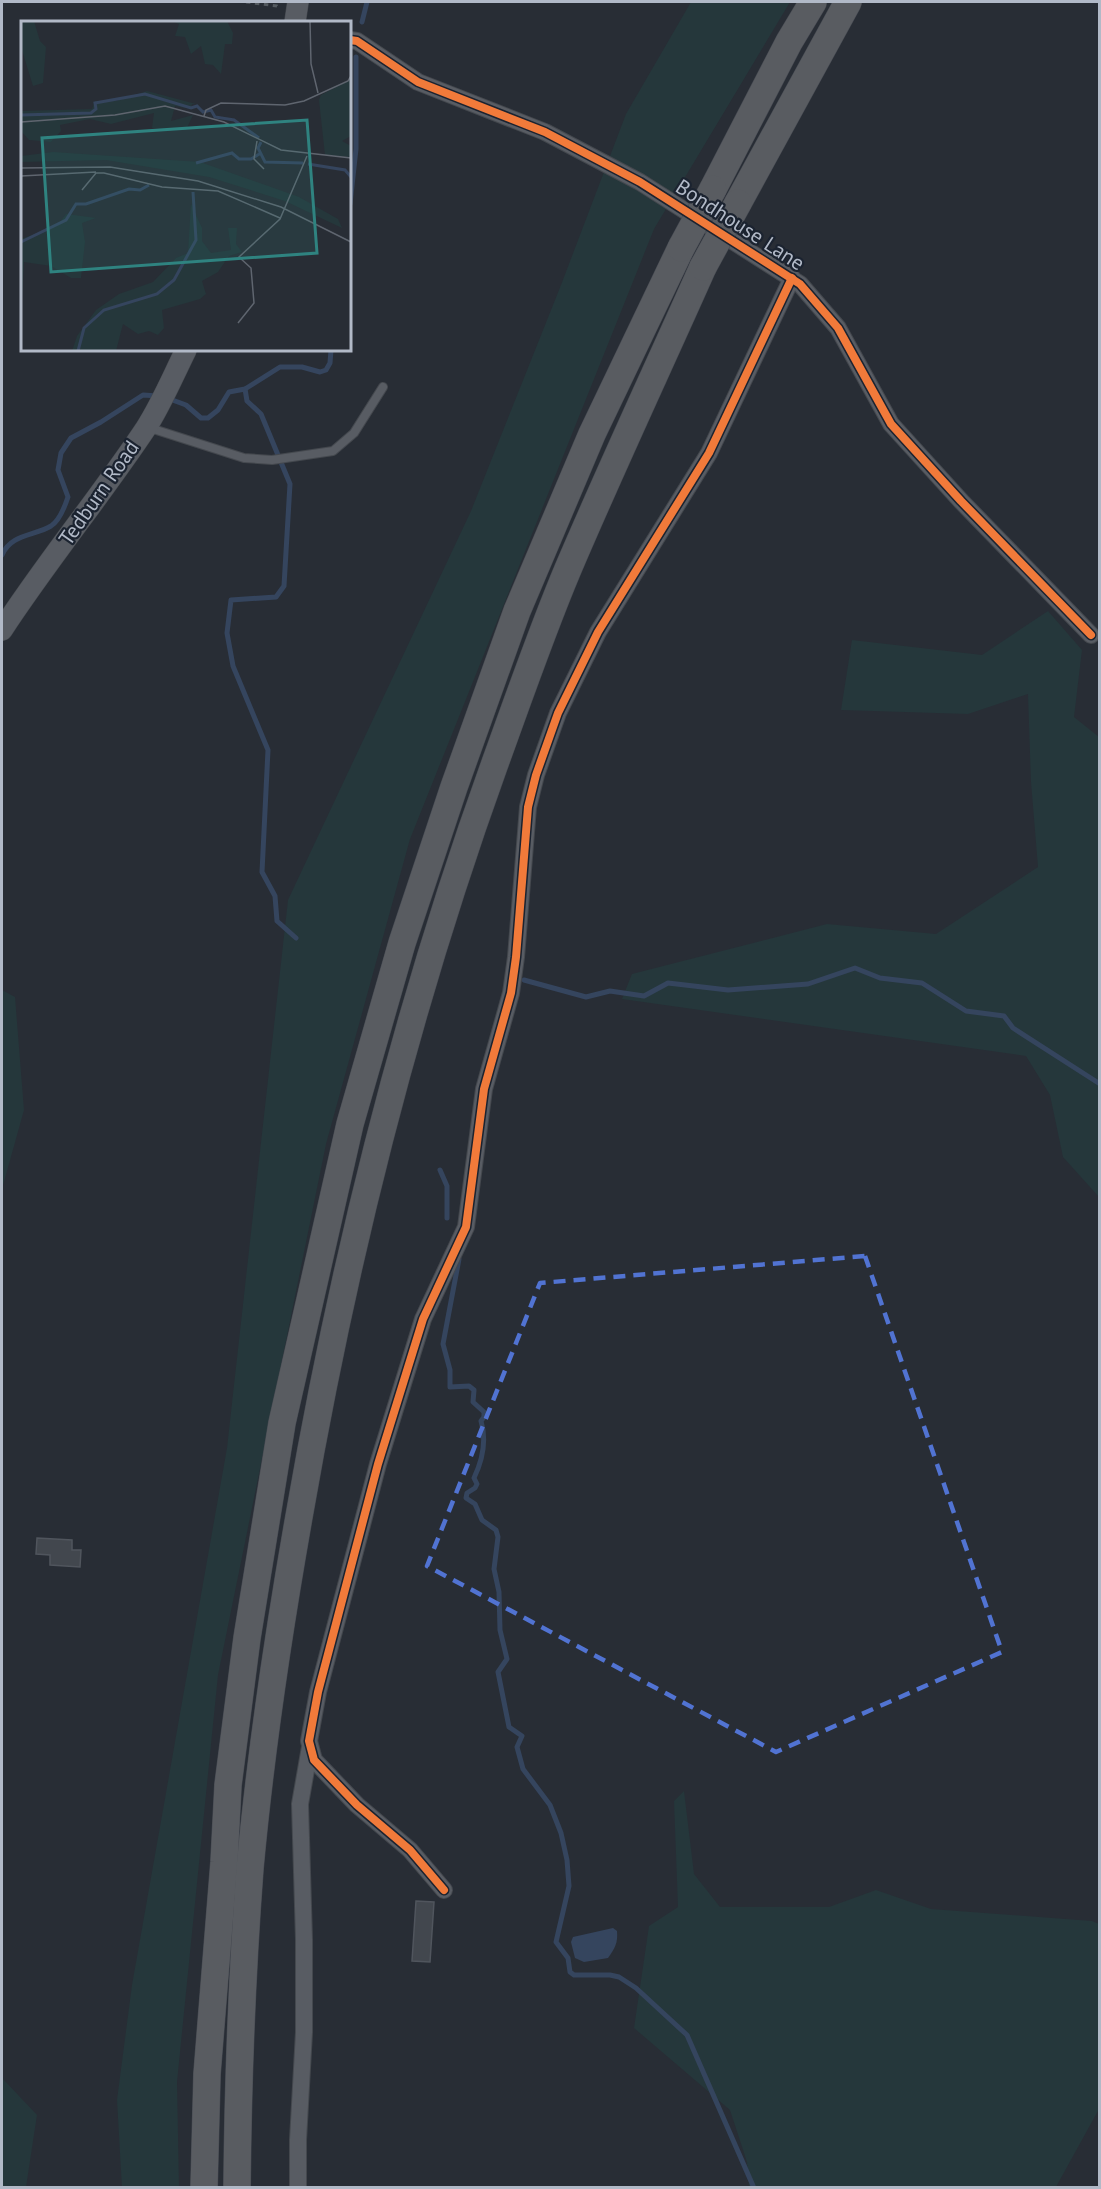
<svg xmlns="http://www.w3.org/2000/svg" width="1101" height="2189" viewBox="0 0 1101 2189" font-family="'PT Sans',sans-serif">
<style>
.green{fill:#25373b}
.water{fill:#35455e}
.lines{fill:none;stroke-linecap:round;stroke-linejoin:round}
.stream{stroke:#35455e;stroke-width:5}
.building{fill:#42474e;stroke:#50555d;stroke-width:1.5}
.service-casing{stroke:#44484e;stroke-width:10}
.minor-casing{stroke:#44484e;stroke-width:18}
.tertiary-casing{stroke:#44484e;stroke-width:22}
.trunk-casing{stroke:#454951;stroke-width:28}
.path{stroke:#555b61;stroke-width:3;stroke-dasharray:4.5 4.5;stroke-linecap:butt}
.service{stroke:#585c63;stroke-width:8}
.minor{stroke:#585c63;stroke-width:16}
.tertiary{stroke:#585c63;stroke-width:21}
.trunk{stroke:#595c61;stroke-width:27}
.trunk-bridge-casing{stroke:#454951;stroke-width:28;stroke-linecap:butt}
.trunk-bridge{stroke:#595c61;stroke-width:27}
.cycleway-casing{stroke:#1b2330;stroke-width:11}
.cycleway{stroke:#f17a3a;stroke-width:8}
.marked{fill:none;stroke:#5173d2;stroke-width:4.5;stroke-dasharray:12 8;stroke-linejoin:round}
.labels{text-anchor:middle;stroke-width:4.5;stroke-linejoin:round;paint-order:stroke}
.street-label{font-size:21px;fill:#b1b9c7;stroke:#1b2330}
.inset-river{fill:none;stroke:#35455e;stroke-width:3}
.inset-road{fill:none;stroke:#5f656f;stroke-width:1.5}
.view{fill:#2f8380;fill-opacity:0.15;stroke:#2f8380;stroke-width:3}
.inset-edge{fill:none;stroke:#b1b9c7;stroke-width:3}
</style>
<rect width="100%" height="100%" fill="#282d35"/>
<g class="green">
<path d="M691 2H790L654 229 410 839 326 1144 218 1675 177 2082 179 2187 122 2188 117 2100 132 1985 227 1448 288 900 471 511 561 285 626 114Z"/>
<path d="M1048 611 1082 650 1074 717 1099 737V1197L1063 1157 1050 1095 1026 1056 622 999 632 974 827 924 936 934 1038 867 1031 782 1028 694 968 714 841 710 852 640 982 655Z"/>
<path d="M2 990 15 997 24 1110 2 1189Z"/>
<path d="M684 1791 694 1874 720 1907H829L876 1890 931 1909 1092 1921 1099 1924V2109L1056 2187H749L747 2162 730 2110 634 2028 649 1926 678 1907 674 1801Z"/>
<path d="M2 2078 37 2115 26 2187H2Z"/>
</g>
<path class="water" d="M613 1928 617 1931C618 1943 615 1948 608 1958L584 1962 575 1958 571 1942 573 1937Z"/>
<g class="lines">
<g class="stream">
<path d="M362 22 367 2"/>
<path d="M350 204 356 149V57"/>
<path d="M245 389 247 401 261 414 290 484 284 586 276 597 231 600 227 633 233 666 268 750 262 872 275 896 277 921 296 938"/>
<path d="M167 398 186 405 201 418H208L218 410 229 392 245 389 280 367H302L320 372 326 370 330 363 331 350"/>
<path d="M2 555C11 534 34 536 51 526 59 521 65 506 68 497L58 470 61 453 71 438 101 422 143 395 158 396"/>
<path d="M524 980 586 997 610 991 644 996 668 983 728 990 808 984 855 968 880 978 922 983 966 1011 1004 1016 1013 1028 1100 1084"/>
<path d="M440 1170 447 1186V1218"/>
<path d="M459 1259 443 1344 450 1370V1387L469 1386 474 1390 473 1402 484 1412V1417L481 1421C487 1441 483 1459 474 1478L477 1484 475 1488 467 1493 466 1498 475 1504 482 1520 496 1530 498 1537 494 1569 499 1592 500 1630 507 1659 498 1672 509 1727 522 1736 517 1747 523 1769 550 1805 561 1833 567 1860 569 1886 556 1942 568 1958 570 1972 574 1975H610L619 1977 636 1988 687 2035 754 2188"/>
</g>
</g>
<g class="building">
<path d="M37 1538 72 1540V1550H81L80 1567 50 1565V1555L36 1554Z"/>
<path d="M416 1901 434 1902 430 1962 412 1961Z"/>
</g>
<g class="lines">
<g class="service-casing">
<path id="service" d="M147 427 244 458 272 460 333 451 354 433 383 387"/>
</g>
<g class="minor-casing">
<g id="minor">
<path d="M350 40 357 41 418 82 545 132 640 182 800 284 838 328 891 424 961 501 1091 635"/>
<path d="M444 1890 410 1850 357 1805 314 1760 309 1741 318 1692 378 1464 423 1319 466 1227 484 1089 511 993 516 957 528 807 536 775 558 713 598 632 709 453 792 278"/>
<path d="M298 2188V2140L304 2032V1940L300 1804 310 1747"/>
</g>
</g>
<g class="tertiary-casing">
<g id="tertiary">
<path d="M295 22 298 2"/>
<path d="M2 630C47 561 100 497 146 428 162 403 173 376 186 350"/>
</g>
</g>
<g class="trunk-casing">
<g id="trunk">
<path d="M713 189 789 42 813 2"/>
<path d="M738 203 848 2"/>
<path d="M204 2188 207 2074 224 1862 228 1785 247 1638 282 1423 350 1124 402 943 454 787 517 611 592 434 681 248"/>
<path d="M237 2188C238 2081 242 1974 250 1868 261 1748 279 1629 300 1511 344 1258 407 1007 494 766 518 700 541 633 568 569 611 468 658 368 703 267"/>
</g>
</g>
<path class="path" d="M246 2 277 6 279 8"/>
<use href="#service" class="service"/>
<use href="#minor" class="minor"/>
<use href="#tertiary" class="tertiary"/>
<use href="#trunk" class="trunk"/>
<g class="trunk-bridge-casing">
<g id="trunk-bridge">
<path d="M681 248 713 189"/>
<path d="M703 267 738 203"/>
</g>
</g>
<use href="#trunk-bridge" class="trunk-bridge"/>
<g class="cycleway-casing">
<g id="cycleway">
<path d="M350 40 357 41 418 82 545 132 640 182 800 284 838 328 891 424 961 501 1091 635"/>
<path d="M444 1890 410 1850 357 1805 314 1760 309 1741 318 1692 378 1464 423 1319 466 1227 484 1089 511 993 516 957 528 807 536 775 558 713 598 632 709 453 792 278"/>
</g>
</g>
<use href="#cycleway" class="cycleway"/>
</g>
<path class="marked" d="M865 1256 1002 1652 776 1752 427 1566 540 1283Z"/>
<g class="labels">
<g class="street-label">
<text transform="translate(740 225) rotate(33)" y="7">Bondhouse Lane</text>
<text transform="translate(99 493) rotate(-55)" y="7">Tedburn Road</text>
</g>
</g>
<g transform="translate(21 21)">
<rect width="330" height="330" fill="#282d35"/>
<path d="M0 0H13L19 20 25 26 22 62 12 65 0 26ZM151 0H206L212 12 211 23H204L200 53 192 44 184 43 180 25 170 33 164 16 154 15 158 3ZM330 58V115L321 120 330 125V136L304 134 298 79 300 74ZM126 70 175 83H171L170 88 154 85 150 100 172 94 165 109 131 107 133 92 90 103 69 98 39 104 40 110 30 121 8 119 0 110V90L71 88 74 80H95ZM32 131 179 141 278 176 317 198 321 207 264 180 188 156 85 139 0 141V135ZM170 183 181 207V220L190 232 210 229 207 207H216L215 223 221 231 208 235 197 251 181 260 185 273 179 278 141 289 143 307 137 314 128 310 117 313 102 303 95 330H51L56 315 75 289 98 273 132 261 155 237 167 232ZM45 193 75 197 61 202 64 221 60 257H50L30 245 3 241 0 295V218L36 205Z" fill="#25373b"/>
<path class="inset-river" d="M0 94 70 92 75 88 74 82 124 73 170 87 176 85 182 91 190 89 194 96 213 99 238 117M240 121 237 127 244 141 282 142M175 142 211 132 218 138H230L240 132M287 143 324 149 330 156M0 221 45 199 55 183H65L108 168 119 169 128 164M57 330 63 307 83 289 136 273 153 259 175 219 172 171"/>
<path class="inset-road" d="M289 0 290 43 297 72M183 95 185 89 200 82 264 84 283 80 327 60 330 55M0 101 94 94 144 85 203 101 260 129 330 137M236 120 233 138 243 148M0 147 89 146 177 160 260 186 330 221M0 155 75 151M61 169 75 152H83L141 166 197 170 259 197M217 302 233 282 230 247 218 236 259 198 286 135"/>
<path class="view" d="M286 99 296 232 30 251 21 117Z"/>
<rect width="330" height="330" class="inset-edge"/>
</g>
<rect width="1101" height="2189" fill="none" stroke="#b1b9c7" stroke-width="6"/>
</svg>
